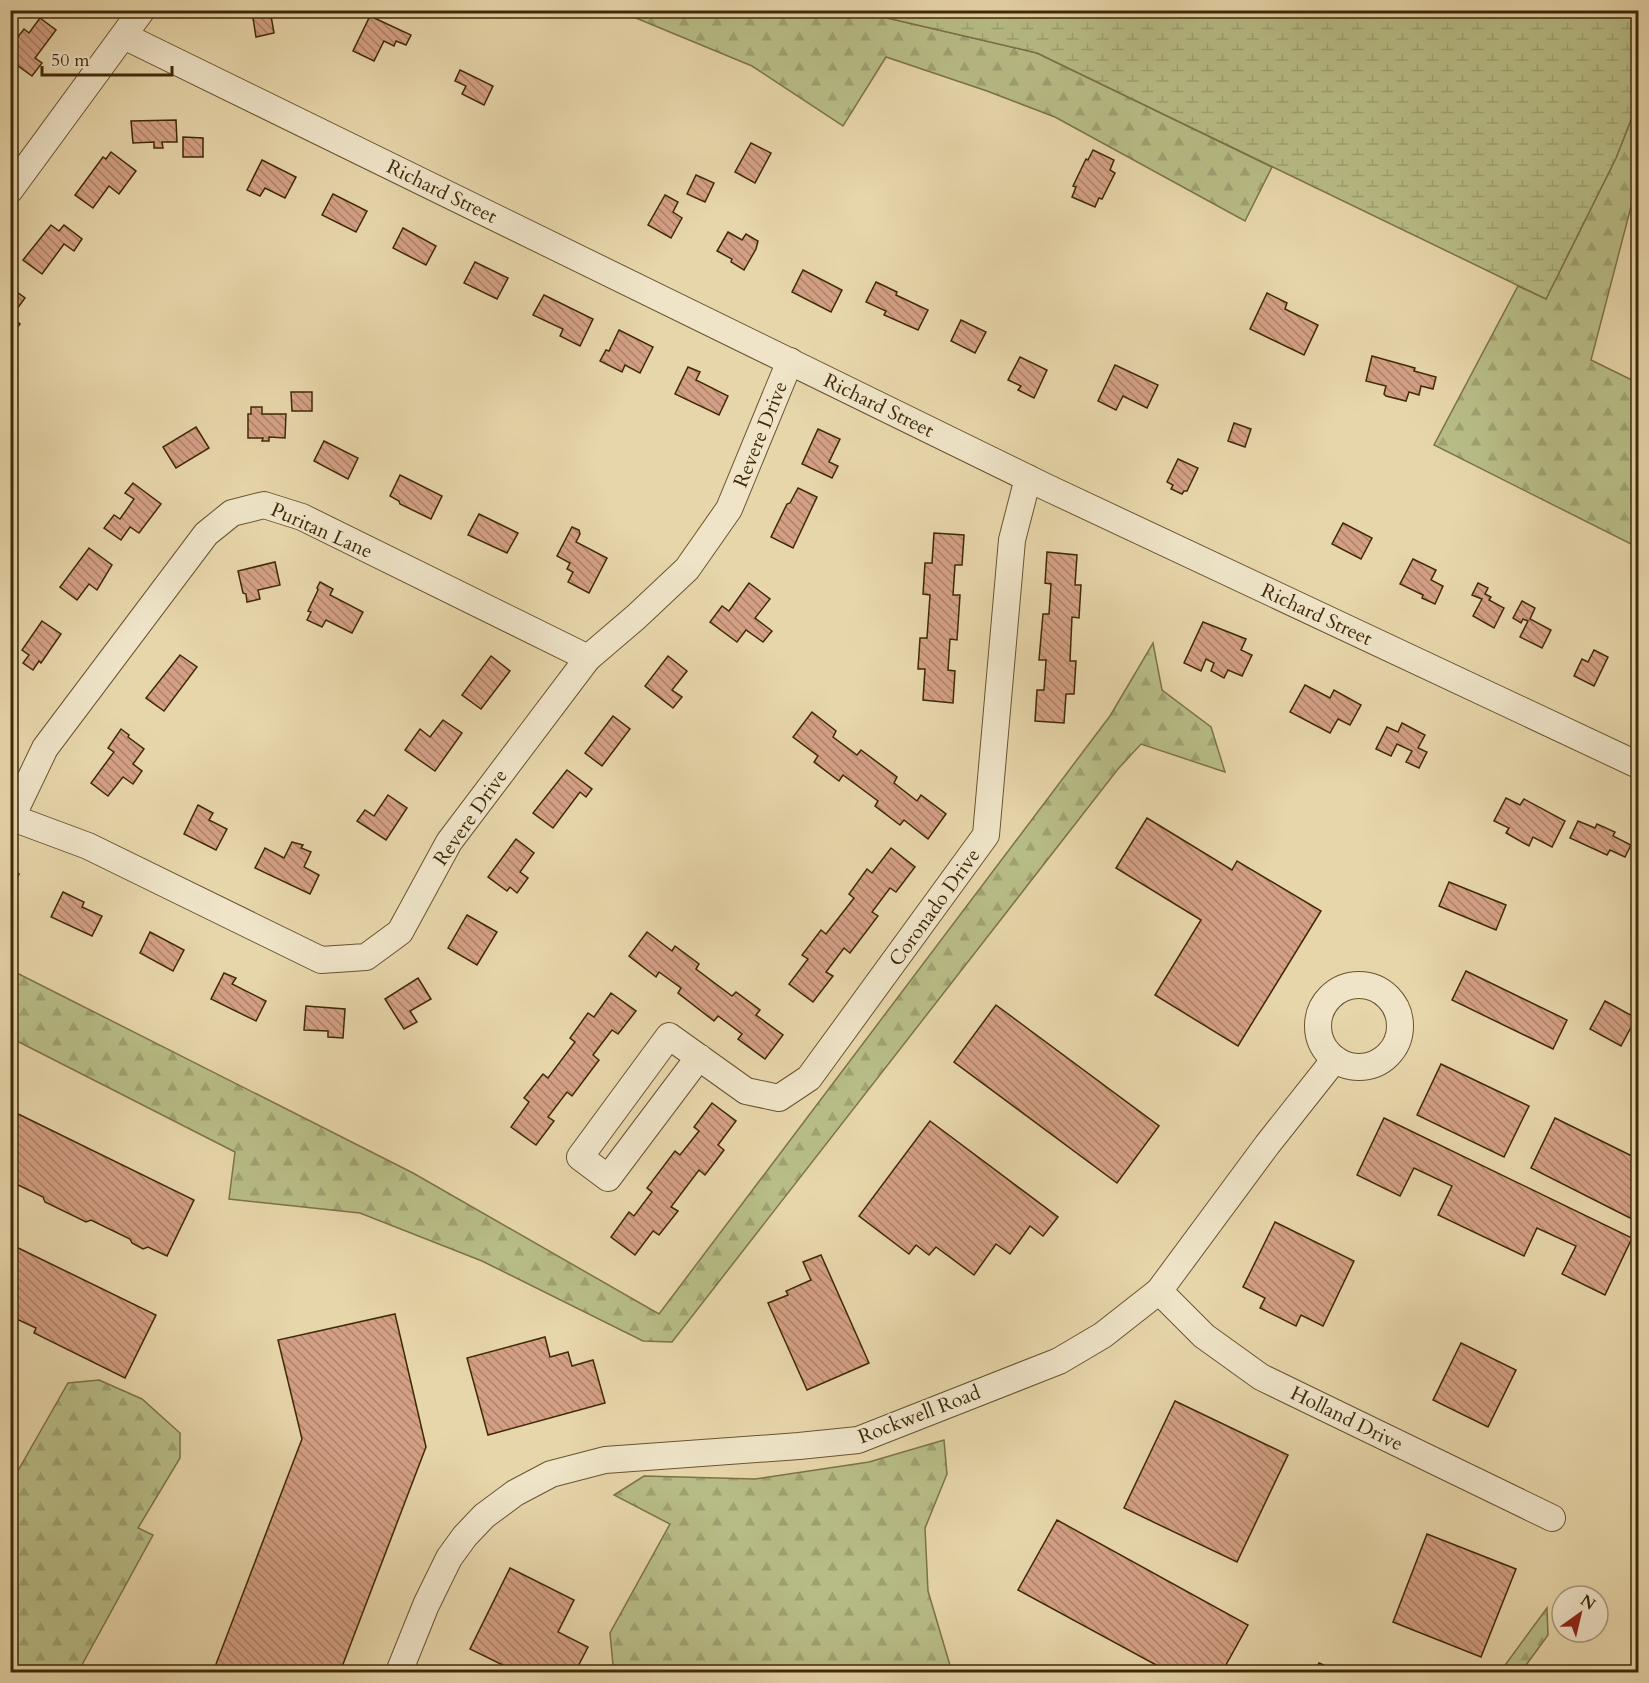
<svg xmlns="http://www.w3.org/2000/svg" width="1649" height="1683" viewBox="0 0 1649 1683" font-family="Cardo,serif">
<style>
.forest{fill:url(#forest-firs);stroke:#7c7348;stroke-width:1.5}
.wetland{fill:url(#wetland-marsh);stroke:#7c7348;stroke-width:1.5}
.building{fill:url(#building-back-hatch);stroke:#3f2908;stroke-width:1.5}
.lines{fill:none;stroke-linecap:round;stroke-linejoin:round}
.minor-casing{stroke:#695430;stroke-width:28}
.minor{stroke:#efe4c8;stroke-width:26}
.labels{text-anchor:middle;stroke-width:4.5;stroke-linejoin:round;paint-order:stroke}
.street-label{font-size:20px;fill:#3f2908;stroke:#efe4c8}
</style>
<defs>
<pattern id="forest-firs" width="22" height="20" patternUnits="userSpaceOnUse" patternTransform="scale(1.5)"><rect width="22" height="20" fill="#b8bd87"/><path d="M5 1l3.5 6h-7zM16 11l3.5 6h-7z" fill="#9fa273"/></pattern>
<pattern id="wetland-marsh" width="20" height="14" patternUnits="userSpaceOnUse" patternTransform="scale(1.5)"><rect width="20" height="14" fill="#b8bd87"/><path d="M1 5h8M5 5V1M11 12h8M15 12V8" fill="none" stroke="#9fa273"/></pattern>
<pattern id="building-back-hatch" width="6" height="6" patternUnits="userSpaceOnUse" patternTransform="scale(1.5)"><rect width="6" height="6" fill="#d4a085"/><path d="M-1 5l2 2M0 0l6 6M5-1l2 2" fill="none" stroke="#ad826b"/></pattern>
</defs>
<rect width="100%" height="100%" fill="#e7d6aa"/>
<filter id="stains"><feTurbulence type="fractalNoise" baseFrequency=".00333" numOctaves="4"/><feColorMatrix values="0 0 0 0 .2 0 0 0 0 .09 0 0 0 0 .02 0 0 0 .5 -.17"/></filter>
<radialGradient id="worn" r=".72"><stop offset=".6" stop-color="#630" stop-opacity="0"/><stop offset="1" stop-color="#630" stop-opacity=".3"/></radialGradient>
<g class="forest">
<path d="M789 10 870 14 1037 53 1272 167 1245 221 1055 117 987 91 886 57 843 126 752 66 619 11Z"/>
<path d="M1638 102V180L1591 360 1638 383V528L1631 544 1434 445 1518 286 1546 299 1616 158Z"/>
<path d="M1153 643 1162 690 1211 727 1225 772 1141 744 1118 769 672 1342 643 1341 482 1261 360 1213 229 1199 235 1152 11 1038V970L413 1173 659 1314 1110 716Z"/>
<path d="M99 1380 142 1399 180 1433V1458L138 1528 153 1535 78 1672H11V1483L68 1383Z"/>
<path d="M944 1440 947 1474 925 1528 928 1591 952 1672H653L613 1665 610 1633 670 1524 614 1495 644 1476 755 1479 869 1462Z"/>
<path d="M1547 1608 1548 1635 1521 1672H1500Z"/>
</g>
<path class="wetland" d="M789 11H1638V102L1616 158 1546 299 1037 53 870 14Z"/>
<g class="building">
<path d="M245 10H270L274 33 256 37 252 12 246 13Z"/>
<path d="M370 16 411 35 406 45 396 41 394 46 384 41 374 61 353 51Z"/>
<path d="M40 18 56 30 35 58 42 63 32 76 10 60V47L24 29 29 33Z"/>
<path d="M460 70 493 86 484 105 462 94 466 86 455 81Z"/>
<path d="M176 120 177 142H162L163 148H154V142L133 143 131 121Z"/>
<path d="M183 137 203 138V157H183Z"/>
<path d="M751 143 771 153 755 183 735 172Z"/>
<path d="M1093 150 1114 160 1110 170 1115 173 1102 199 1099 198 1095 207 1072 197 1076 187 1073 186 1086 159 1088 160Z"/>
<path d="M111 152 136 171 119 194 109 186 93 208 75 195 103 157 106 159Z"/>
<path d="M262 160 296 177 285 198 265 188 260 196 247 190Z"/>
<path d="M696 175 714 183 705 202 687 194Z"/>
<path d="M333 194 367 211 356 232 322 215Z"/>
<path d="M665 195 678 202 673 212 682 218 671 238 648 225Z"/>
<path d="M51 225 59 231 64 225 82 239 74 251 64 244 42 274 23 260Z"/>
<path d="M403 228 436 246 426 265 393 248Z"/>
<path d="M728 232 742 240 746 234 758 241 756 249 744 270 731 262 732 259 717 251Z"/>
<path d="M475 262 508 278 497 299 464 283Z"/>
<path d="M803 270 842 290 831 312 792 292Z"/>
<path d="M876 282 897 292 896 295 928 310 918 330 884 315 886 311 866 302Z"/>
<path d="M10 287 25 298 11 317 20 324 10 338Z"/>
<path d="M1267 293 1287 303 1285 309 1318 325 1304 355 1250 329Z"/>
<path d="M544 295 593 319 580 346 560 336 563 329 533 315Z"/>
<path d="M961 320 986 332 975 353 951 341Z"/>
<path d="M619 330 653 347 640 373 625 365 622 372 600 361 606 350 609 351Z"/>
<path d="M1372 356 1415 368 1414 371 1436 377 1433 389 1421 386 1419 395 1409 392 1406 401 1386 396 1384 394 1386 386 1366 381Z"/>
<path d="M1020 357 1047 370 1034 398 1018 390 1021 386 1008 380Z"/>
<path d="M1115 365 1158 385 1147 408 1123 396 1116 410 1098 401Z"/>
<path d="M688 367 700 372 696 380 728 396 719 415 675 394Z"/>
<path d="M291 392H312V411H292Z"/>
<path d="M251 407H262V414H286L285 438 269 437V441H262L263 438H248V414H251Z"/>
<path d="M1234 423 1251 429 1245 447 1228 441Z"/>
<path d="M196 427 209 448 176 468 163 447Z"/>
<path d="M818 429 840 439 829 462 838 466 832 478 802 464Z"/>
<path d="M324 441 358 458 348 479 314 461Z"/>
<path d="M1178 459 1198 468 1187 491H1184L1182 494 1171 489 1173 485 1167 482Z"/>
<path d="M400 475 442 496 431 519 400 504 399 501 390 496Z"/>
<path d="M133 483 161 504 139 533 130 527 121 540 104 528 114 515 120 519 134 499 125 493Z"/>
<path d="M798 488 817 497 793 548 771 537 787 504 790 503Z"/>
<path d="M479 514 518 533 507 553 468 535Z"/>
<path d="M1343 523 1372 538 1361 559 1332 544Z"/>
<path d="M572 527 579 530 580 534 576 542 607 558 589 593 568 582 573 572 567 569 570 563 557 556Z"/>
<path d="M934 533 964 535 962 565H955L953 595H960L957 640 950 639 948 670 955 671 953 703 923 700 925 669H918L920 638H927L930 595 923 594 925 563H932Z"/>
<path d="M89 548 112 565 97 590 89 584 77 600 60 587Z"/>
<path d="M1047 552 1077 555 1075 585H1081L1079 618 1072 617 1070 661H1076L1074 694H1066L1064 723 1035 721 1037 690H1044L1046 660H1039L1043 614H1049L1051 584 1045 583Z"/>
<path d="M1413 559 1436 570 1431 580 1443 586 1435 604 1422 598 1423 595 1400 584Z"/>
<path d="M275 562 280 585 258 590 260 599 247 602 246 594 243 593 238 571Z"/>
<path d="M320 582 333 589 330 595 363 612 352 633 326 620 322 627 307 620 311 612 308 611 318 590 317 588Z"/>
<path d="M749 583 770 599 755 618 772 631 763 642 746 630 737 642 710 622 722 606 729 611Z"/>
<path d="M1478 583 1488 588 1485 594 1491 597 1489 600 1504 608 1494 628 1473 616 1482 599 1472 595Z"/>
<path d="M1522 601 1535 608 1530 619 1551 630 1542 648 1520 637 1528 621 1523 619 1521 623 1513 618Z"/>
<path d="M42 621 61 634 41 663 39 661 33 670 23 663 29 655 22 650Z"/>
<path d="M1203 622 1246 639 1241 650 1252 655 1242 676 1228 670 1224 678 1211 671 1214 663 1206 659 1201 671 1184 663Z"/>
<path d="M1594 650 1608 657 1594 686 1574 676 1582 659 1588 662Z"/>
<path d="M180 655 197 667 164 711 146 698Z"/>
<path d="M491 656 510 671 481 709 462 695Z"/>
<path d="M668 656 687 671 672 690 682 697 673 708 645 686Z"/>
<path d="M1305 685 1330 698 1334 690 1361 705 1350 725 1338 719 1330 733 1290 712Z"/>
<path d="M812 712 836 731 833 737 857 755 861 750 897 777 894 783 917 801 921 795 946 814 928 839 904 820 900 825 875 806 878 801 843 775 839 781 814 762 818 756 793 737Z"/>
<path d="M613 716 630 729 602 766 585 753Z"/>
<path d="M443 720 462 733 435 771 405 750 420 729 430 737Z"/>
<path d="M1402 723 1425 735 1418 748 1427 752 1419 768 1406 762 1412 751 1397 744 1391 756 1376 749 1387 727 1398 732Z"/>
<path d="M121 729 129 735 128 737 144 749 133 764 142 771 133 784 123 777 108 796 91 783 114 752 108 748Z"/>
<path d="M567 770 592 789 586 797 580 792 553 828 533 813Z"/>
<path d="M388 795 407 808 386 840 357 821 365 810 374 816Z"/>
<path d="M1506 798 1520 805 1524 799 1565 821 1552 847 1533 837 1529 846 1506 833 1509 828 1494 821Z"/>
<path d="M198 805 213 813 209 820 227 829 216 850 184 834Z"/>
<path d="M1147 818 1232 870 1237 861 1321 911 1238 1046 1155 995 1201 920 1116 868Z"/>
<path d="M1578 821 1595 828 1597 824 1615 832 1613 836 1631 845 1625 857 1610 850 1607 855 1570 838Z"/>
<path d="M516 839 534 853 520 872 528 878 517 893 510 887 507 891 488 877Z"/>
<path d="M292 842 303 845 301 848 311 852 304 867 319 875 310 894 255 868 265 848 284 858Z"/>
<path d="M891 848 915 867 896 892 890 888 872 912 878 916 850 953 844 948 826 972 833 976 813 1002 789 984 808 959 802 955 821 930 826 934 854 898 849 894 867 869 872 873Z"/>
<path d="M10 871 19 874 10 895Z"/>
<path d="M1449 882 1506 905 1496 930 1439 906Z"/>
<path d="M63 892 84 902 82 907 102 916 92 936 51 917Z"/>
<path d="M467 915 497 932 477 965 448 948Z"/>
<path d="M150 932 184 950 173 971 140 953Z"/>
<path d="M647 932 672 951 675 946 699 964 696 969 732 996 736 992 760 1010 756 1015 783 1035 765 1059 738 1039 742 1034 718 1016 714 1021 678 993 681 988 659 972 656 977 629 956Z"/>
<path d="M1466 971 1567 1020 1553 1049 1452 1000Z"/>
<path d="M224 973 236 978 232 984 266 1001 256 1021 211 999Z"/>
<path d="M418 978 431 999 410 1011 417 1022 404 1029 385 999Z"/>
<path d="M611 993 636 1011 618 1034 612 1030 593 1055 599 1060 572 1096 567 1092 548 1117 554 1121 536 1145 511 1127 529 1102 524 1098 543 1074 548 1078 575 1042 570 1038 588 1013 594 1017Z"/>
<path d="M1605 1001 1636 1018 1621 1046 1590 1029Z"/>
<path d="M996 1005 1159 1126 1117 1183 954 1062Z"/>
<path d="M306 1006 345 1009 343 1038 328 1037V1031L304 1030Z"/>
<path d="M1441 1064 1529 1106 1504 1157 1417 1115Z"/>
<path d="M712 1103 736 1121 718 1145 724 1150 705 1175 699 1170 671 1207 678 1211 659 1235 653 1231 635 1255 611 1237 629 1212 634 1216 652 1192 647 1188 675 1151 680 1155 699 1131 694 1127Z"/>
<path d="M10 1110 194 1200 167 1256 148 1247 143 1249 132 1243 130 1239 91 1220 86 1222 45 1202 43 1197 10 1181Z"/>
<path d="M1384 1118 1632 1238 1605 1295 1562 1274 1576 1246 1537 1228 1524 1256 1438 1215 1452 1186 1414 1168 1400 1196 1357 1175Z"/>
<path d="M1555 1118 1638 1159V1222L1531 1168Z"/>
<path d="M930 1121 1058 1217 1043 1236 1030 1226 1010 1254 996 1244 974 1275 936 1247 929 1255 916 1245 909 1254 859 1216Z"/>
<path d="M1275 1222 1354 1261 1323 1326 1301 1315 1296 1326 1260 1308 1265 1298 1243 1287Z"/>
<path d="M10 1244 156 1315 125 1378 34 1333 36 1328 10 1316Z"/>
<path d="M821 1255 869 1363 807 1390 768 1303 788 1295 786 1291 811 1280 803 1262Z"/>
<path d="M395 1314 426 1447 340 1672H213L302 1439 278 1340Z"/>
<path d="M545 1337 550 1357 568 1352 572 1366 593 1360 605 1403 488 1435 467 1358Z"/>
<path d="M1461 1343 1516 1370 1488 1427 1433 1400Z"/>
<path d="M1175 1401 1288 1455 1237 1562 1124 1508Z"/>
<path d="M1057 1520 1248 1625 1222 1672H1169L1018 1590Z"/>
<path d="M1427 1534 1516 1569 1481 1657 1393 1622Z"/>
<path d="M510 1568 574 1600 558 1632 588 1647 575 1672H517L470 1649Z"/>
<path d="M1319 1663 1340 1672H1314Z"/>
</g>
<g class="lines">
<g class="minor-casing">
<g id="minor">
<path d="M124 36 1046 487 1638 765"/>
<path d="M10 190 142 10"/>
<path d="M10 817 88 846 321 960 366 957 400 932 449 842 588 658 636 617 687 569 729 509 790 361"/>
<path d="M12 817 45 748 206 534 232 513 264 505 302 517 588 658"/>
<circle cx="1359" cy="1026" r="41"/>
<path d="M699 1057 608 1178 580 1157 669 1036 746 1091 779 1098 809 1078 986 835 1012 540 1028 478"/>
<path d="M1159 1291 1204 1336 1261 1377 1552 1518"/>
<path d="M399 1672 426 1605 449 1558 465 1536 484 1516 515 1493 551 1474 605 1460 799 1446 858 1440 1059 1361 1103 1335 1159 1291 1267 1145 1335 1059"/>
</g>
</g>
<use href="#minor" class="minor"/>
</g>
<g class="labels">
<g class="street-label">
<text transform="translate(442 191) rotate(26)" y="7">Richard Street</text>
<text transform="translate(879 405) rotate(26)" y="7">Richard Street</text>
<text transform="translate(760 434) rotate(-68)" y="7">Revere Drive</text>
<text transform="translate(322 530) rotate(24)" y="7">Puritan Lane</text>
<text transform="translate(1317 614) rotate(25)" y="7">Richard Street</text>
<text transform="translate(470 817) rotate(-55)" y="7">Revere Drive</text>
<text transform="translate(934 907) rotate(-54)" y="7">Coronado Drive</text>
<text transform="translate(919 1414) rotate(-21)" y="7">Rockwell Road</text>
<text transform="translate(1347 1418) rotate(26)" y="7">Holland Drive</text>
</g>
</g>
<rect width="1649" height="1683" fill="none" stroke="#e7d6aa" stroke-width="36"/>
<rect x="12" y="12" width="1625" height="1659" fill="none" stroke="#3f2908" stroke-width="3"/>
<rect x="18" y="18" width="1613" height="1647" fill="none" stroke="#3f2908" stroke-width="1.5"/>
<g transform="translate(1580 1614) rotate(34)"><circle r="28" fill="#efe4c8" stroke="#a9997b" stroke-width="1.5"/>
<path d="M0-4.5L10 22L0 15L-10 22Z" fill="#8f2418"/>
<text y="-9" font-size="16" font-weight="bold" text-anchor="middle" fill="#3f2908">N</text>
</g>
<path d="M42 66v9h130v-9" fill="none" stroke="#3f2908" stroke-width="3"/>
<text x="51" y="66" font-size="18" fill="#3f2908" stroke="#efe4c8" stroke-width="4.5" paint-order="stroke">50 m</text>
<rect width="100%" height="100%" filter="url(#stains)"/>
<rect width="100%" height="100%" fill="url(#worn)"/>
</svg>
